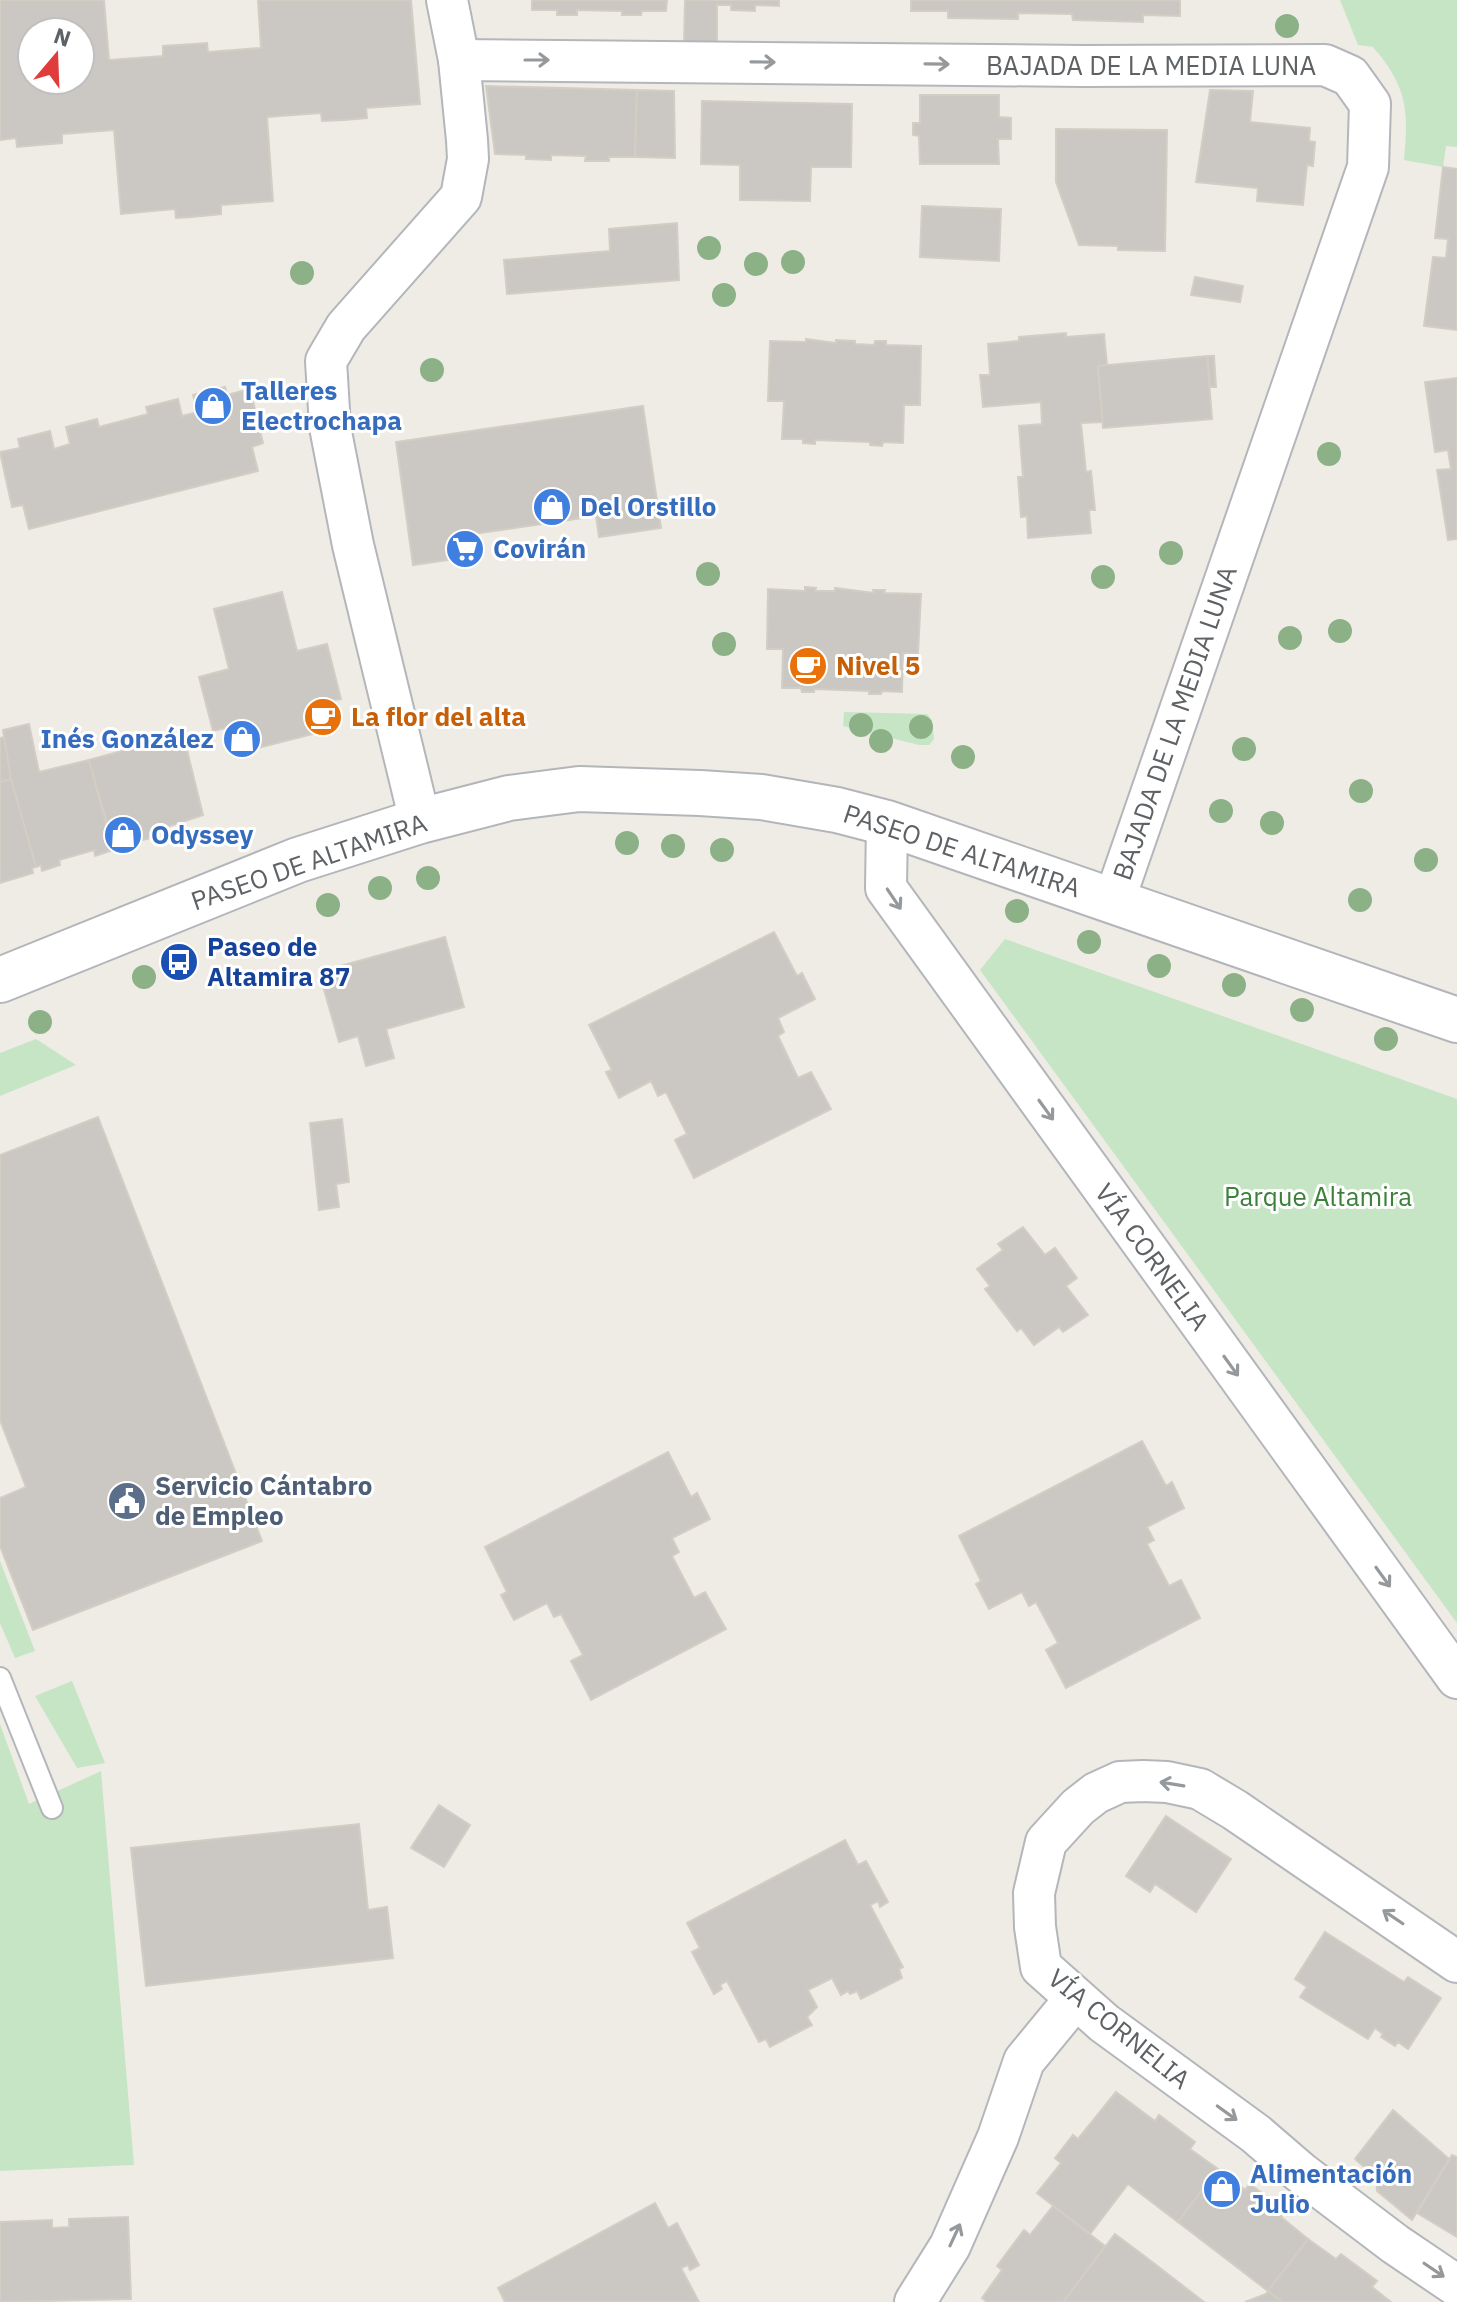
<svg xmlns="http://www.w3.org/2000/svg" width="1457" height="2302" viewBox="0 0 1457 2302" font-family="'IBM Plex Sans',sans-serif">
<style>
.green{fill:#c6e5c4}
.building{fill:#cbc7c2;stroke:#d3cec4;stroke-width:2;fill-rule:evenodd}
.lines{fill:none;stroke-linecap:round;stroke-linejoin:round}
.lane-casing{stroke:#b3b6ba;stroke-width:24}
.street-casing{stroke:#b3b6ba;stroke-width:44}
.secondary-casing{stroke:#b2b6ba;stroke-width:48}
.lane{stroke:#fff;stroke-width:20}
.street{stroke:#fff;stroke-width:40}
.secondary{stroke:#fff;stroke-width:44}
.tree{fill:#8cb187}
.oneway{stroke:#96999b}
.labels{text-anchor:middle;stroke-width:6;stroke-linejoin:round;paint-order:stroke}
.street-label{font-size:26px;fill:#5e6265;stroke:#fff}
.shop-label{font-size:26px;font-weight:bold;fill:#366cbe;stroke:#fff;text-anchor:start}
.food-label{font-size:26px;font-weight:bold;fill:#c56008;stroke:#fff;text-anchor:start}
.transit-label{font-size:26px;font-weight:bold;fill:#164399;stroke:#fff;text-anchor:start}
.park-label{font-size:26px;fill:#3b8139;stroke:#fff}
.service-label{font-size:26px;font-weight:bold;fill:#4e5e75;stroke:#fff;text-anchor:start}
</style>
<rect width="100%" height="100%" fill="#efece6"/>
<g class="green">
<path d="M1340 0H1457V147L1446 146 1443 167 1404 160C1409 111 1407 86 1373 47L1358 45Z"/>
<path d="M844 712 927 714 932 720 934 739 929 745H919L843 726Z"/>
<path d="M1005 939 1457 1099V1623L980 970Z"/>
<path d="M36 1039 76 1065 0 1096V1053Z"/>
<path d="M0 1561 35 1651 15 1658 0 1623Z"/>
<path d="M72 1681 105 1763 77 1768 35 1696Z"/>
<path d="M0 1724 29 1804 101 1771 134 2165 0 2171Z"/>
</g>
<g class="building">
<path d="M0 0H104L109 60 163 56V46L207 43 208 52 261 48 258 0H411L420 104 366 108 367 118 344 120 322 121 321 113 267 117 273 201 221 205V214L192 217 176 218 175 209 121 214 114 130 62 134V143L17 147 16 138 0 140ZM32 32H80V80H32Z"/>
<path d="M532 0H667L666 11H642L641 15H622V11L577 10V15H557V10H532Z"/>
<path d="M685 0H779V6L755 5V11L731 10V5H717V47L684 46Z"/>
<path d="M911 0H1180V16L1143 15V22L1073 20 1072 14 1018 13V19L948 18V11H911Z"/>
<path d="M486 86 637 90 635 157H609V161H585L586 156 551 155V160L526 159V155L495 154Z"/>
<path d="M637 90 674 91 675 158 635 157Z"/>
<path d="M1210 90 1253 91 1250 122 1310 128 1309 141 1315 142 1313 166 1307 165 1303 205 1257 201 1258 188 1196 182Z"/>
<path d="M920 95H999V117L1011 118V139H998L999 164H920L919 136 913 135V123H920Z"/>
<path d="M702 101 852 104 851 167H811L810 201 740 200V165L701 164Z"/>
<path d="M1056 129 1167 130 1165 251 1118 250V246L1079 245 1056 182Z"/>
<path d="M1443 167 1457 169V330L1424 326 1433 257 1446 258 1448 239 1435 238Z"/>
<path d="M922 206 1001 209 999 261 920 257Z"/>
<path d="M677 223 679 280 507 294 504 260 610 251 609 229Z"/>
<path d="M1195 277 1243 286 1240 302 1191 295Z"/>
<path d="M1066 333V337L1104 334 1107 365 1098 366 1103 422 1081 423 1086 472 1091 471 1095 510H1089L1091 533 1028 538 1027 516 1021 517 1018 477H1023L1019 426 1042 424 1041 402 983 407 980 375H990L988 344 1019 341V337Z"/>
<path d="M806 339 836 343V340L855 341V344L874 345 875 341H886V345L921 346 920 405H904L903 443 883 442 882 446 870 445V442L815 440V444L803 443V439H782L784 401H768L770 341 806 342Z"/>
<path d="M1207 356H1214L1216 387H1210Z"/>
<path d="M1207 356 1212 419 1103 428 1098 366Z"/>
<path d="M1457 378V539L1448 540 1437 470 1451 469 1448 450 1435 452 1425 382Z"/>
<path d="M225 387 227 395 250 389 263 443 252 447 258 471 29 529 23 505 12 507 0 452 20 448 18 439 50 431 54 449 70 444 66 427 97 419 99 427 148 414 146 407 178 399 182 416 198 412 193 395Z"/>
<path d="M643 406 661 528 599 537 596 516 487 532 472 534 475 556 413 565 396 442Z"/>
<path d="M805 587 816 588 815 591H835V588L874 593 873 590H885L884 593 921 594 918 654 903 653 902 692 882 691 881 694H869V691L814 689V692H802L801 688H782L783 649H767L768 589 805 591Z"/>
<path d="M282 592 297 651 327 644 341 699 329 701 336 728 231 755 225 728 213 731 199 677 229 669 214 609Z"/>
<path d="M29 724 39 772 89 760 113 850 95 856 94 850 59 860 60 865 42 871 41 865 36 867 11 779 3 730Z"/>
<path d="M183 734 203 815 155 831 157 835 147 839 141 840 140 835 113 844 89 760Z"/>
<path d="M4 737 11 779 0 782V738Z"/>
<path d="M11 779 36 867 32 868 33 873 0 883V782Z"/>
<path d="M774 932 797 976 802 973 815 999 778 1018 784 1032 778 1036 798 1078 811 1072 831 1109 694 1178 675 1140 687 1134 666 1092 658 1096 651 1081 619 1098 606 1072 612 1070 589 1025Z"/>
<path d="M445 937 464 1007 386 1029 394 1058 366 1066 358 1036 339 1042 319 972Z"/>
<path d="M98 1117 262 1541 33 1630 0 1546V1498L26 1487 0 1420V1155Z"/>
<path d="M342 1119 349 1182 336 1184 339 1207 319 1210 310 1123Z"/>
<path d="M1023 1227 1045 1255 1055 1248 1077 1278 1066 1286 1088 1315 1063 1332 1059 1327 1034 1345 1021 1328 1017 1331 985 1289 990 1286 977 1269 1003 1250 998 1244Z"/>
<path d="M1142 1441 1166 1486 1172 1482 1184 1508 1147 1527 1154 1540 1147 1544 1169 1586 1181 1580 1200 1618 1066 1688 1046 1650 1058 1643 1036 1602 1029 1606 1022 1592 989 1609 976 1584 981 1581 959 1536Z"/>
<path d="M668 1452 691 1497 697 1493 710 1519 672 1538 679 1552 672 1556 694 1598 705 1592 726 1629 591 1700 571 1661 583 1655 561 1614 554 1617 547 1603 514 1620 501 1595 507 1592 485 1547Z"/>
<path d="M439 1805 470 1825 444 1867 411 1848Z"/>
<path d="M1166 1816 1231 1859 1196 1912 1155 1884 1150 1892 1126 1876Z"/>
<path d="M359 1824 368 1910 387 1907 393 1958 146 1986 131 1848Z"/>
<path d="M845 1840 858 1865 866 1861 888 1902 880 1907 878 1901 870 1905 903 1967 899 1969 902 1978 861 1999 857 1991 850 1994 848 1991 841 1995 832 1978 808 1990 817 2007 807 2017 812 2025 770 2047 766 2039 759 2042 727 1981 720 1985 722 1989 714 1994 692 1952 700 1948 687 1923Z"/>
<path d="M1325 1932 1404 1982 1408 1977 1441 1998 1408 2049 1398 2042 1395 2046 1381 2037 1383 2034 1375 2028 1368 2039 1300 1997 1307 1987 1295 1979Z"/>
<path d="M1116 2092 1155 2121 1159 2115 1195 2142 1190 2149 1218 2169 1178 2222 1128 2184 1090 2234 1037 2193 1061 2163 1055 2158 1073 2135 1078 2139Z"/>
<path d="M1393 2110 1449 2159 1412 2220 1377 2191 1376 2178 1355 2159Z"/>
<path d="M1452 2155 1457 2157V2237L1417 2213Z"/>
<path d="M1218 2169 1245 2190 1250 2184 1286 2212 1281 2217 1308 2239 1268 2291 1178 2222Z"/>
<path d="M655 2203 668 2228 677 2223 699 2265 690 2270 688 2265 681 2268 699 2302H505L498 2288Z"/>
<path d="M1053 2206 1105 2246 1063 2302H987L982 2298 1002 2270 997 2266 1024 2230 1030 2235Z"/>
<path d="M128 2217 131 2299 0 2302V2222L52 2220V2228L69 2227V2219Z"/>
<path d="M1115 2234 1147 2258 1204 2302H1063Z"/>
<path d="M1308 2239 1336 2259 1341 2254 1377 2281 1372 2287 1391 2302H1282L1268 2291Z"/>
<path d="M1268 2291 1282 2302H1245L1266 2294Z"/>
</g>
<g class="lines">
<g class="lane-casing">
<path id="lane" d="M0 1678 52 1808"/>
</g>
<g class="street-casing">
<g id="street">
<path d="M459 60 1083 66 1325 65 1350 76 1370 104 1368 167 1114 901"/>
<path d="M420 821 353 545 330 427 326 361 346 327 461 197 468 159 467 140 459 60 447 0"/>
<path d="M887 823 886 888 1457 1678"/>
<path d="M1457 1962 1235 1810 1200 1789 1167 1782 1143 1781 1120 1782 1096 1793 1078 1807 1046 1842 1034 1893 1035 1927 1041 1967 1104 2023 1256 2134 1300 2172 1395 2244 1457 2286"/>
<path d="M915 2302 950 2246 998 2137 1024 2061 1075 1999"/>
</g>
</g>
<g class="secondary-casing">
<path id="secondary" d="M0 980 298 860 420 821 509 798 579 789 700 793 761 797 837 810 887 823 1457 1020"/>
</g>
<use href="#lane" class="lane"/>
<use href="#street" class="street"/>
<use href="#secondary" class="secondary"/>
</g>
<g class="tree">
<circle cx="1287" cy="26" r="12"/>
<circle cx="709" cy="248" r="12"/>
<circle cx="793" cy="262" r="12"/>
<circle cx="756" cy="264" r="12"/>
<circle cx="302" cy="273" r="12"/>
<circle cx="724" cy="295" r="12"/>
<circle cx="432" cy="370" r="12"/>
<circle cx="1329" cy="454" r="12"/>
<circle cx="1171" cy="553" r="12"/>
<circle cx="708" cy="574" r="12"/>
<circle cx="1103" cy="577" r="12"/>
<circle cx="1340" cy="631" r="12"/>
<circle cx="1290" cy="638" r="12"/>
<circle cx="724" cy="644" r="12"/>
<circle cx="861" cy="725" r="12"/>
<circle cx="921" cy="727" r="12"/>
<circle cx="881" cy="741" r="12"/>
<circle cx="1244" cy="749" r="12"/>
<circle cx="963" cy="757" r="12"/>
<circle cx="1361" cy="791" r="12"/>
<circle cx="1221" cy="811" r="12"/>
<circle cx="1272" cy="823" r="12"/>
<circle cx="627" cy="843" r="12"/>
<circle cx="673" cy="846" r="12"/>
<circle cx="722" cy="850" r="12"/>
<circle cx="1426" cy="860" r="12"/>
<circle cx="428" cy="878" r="12"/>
<circle cx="380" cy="888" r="12"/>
<circle cx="1360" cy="900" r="12"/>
<circle cx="328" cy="905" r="12"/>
<circle cx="1017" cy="911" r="12"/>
<circle cx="1089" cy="942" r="12"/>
<circle cx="1159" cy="966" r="12"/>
<circle cx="144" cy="977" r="12"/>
<circle cx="1234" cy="985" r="12"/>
<circle cx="1302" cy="1010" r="12"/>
<circle cx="40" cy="1022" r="12"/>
<circle cx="1386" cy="1039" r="12"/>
</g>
<defs><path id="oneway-shaft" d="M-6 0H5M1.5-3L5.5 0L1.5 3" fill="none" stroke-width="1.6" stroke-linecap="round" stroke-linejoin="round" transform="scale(2)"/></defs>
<g class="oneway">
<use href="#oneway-shaft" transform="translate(537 60)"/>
<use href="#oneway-shaft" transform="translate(763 62) rotate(1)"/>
<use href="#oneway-shaft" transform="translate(937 64) rotate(1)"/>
<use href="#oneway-shaft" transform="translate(894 899) rotate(56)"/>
<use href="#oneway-shaft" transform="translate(1046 1110) rotate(54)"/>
<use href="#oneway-shaft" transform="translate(1231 1366) rotate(54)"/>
<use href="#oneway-shaft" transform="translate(1383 1577) rotate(54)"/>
<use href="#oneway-shaft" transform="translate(1172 1784) rotate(-171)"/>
<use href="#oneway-shaft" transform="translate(1393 1917) rotate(-146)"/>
<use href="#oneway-shaft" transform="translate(1227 2113) rotate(36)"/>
<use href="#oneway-shaft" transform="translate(955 2235) rotate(-65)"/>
<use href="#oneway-shaft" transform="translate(1434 2270) rotate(34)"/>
</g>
<defs>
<g id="shop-disc" transform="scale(2)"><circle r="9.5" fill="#3f7fe0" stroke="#fff"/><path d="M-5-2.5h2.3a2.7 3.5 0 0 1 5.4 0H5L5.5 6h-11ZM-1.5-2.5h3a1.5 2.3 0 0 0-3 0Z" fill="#fff"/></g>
<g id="supermarket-disc" transform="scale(2)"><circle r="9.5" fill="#3f7fe0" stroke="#fff"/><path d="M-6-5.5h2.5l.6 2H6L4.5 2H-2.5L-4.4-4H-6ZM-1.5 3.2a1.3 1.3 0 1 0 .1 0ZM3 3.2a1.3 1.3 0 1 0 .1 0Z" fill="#fff"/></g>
<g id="cafe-disc" transform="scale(2)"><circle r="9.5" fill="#e8710a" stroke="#fff"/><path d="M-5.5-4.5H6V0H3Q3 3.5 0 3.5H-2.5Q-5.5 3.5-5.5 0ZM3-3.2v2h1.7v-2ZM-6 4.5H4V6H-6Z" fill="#fff"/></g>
<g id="bus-disc" transform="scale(2)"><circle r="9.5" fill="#1a4fb4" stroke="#fff"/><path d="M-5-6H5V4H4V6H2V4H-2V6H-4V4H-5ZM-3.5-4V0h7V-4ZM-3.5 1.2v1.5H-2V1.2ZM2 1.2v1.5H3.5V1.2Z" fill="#fff"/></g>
<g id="civic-disc" transform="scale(2)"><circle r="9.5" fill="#5c6f8a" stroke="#fff"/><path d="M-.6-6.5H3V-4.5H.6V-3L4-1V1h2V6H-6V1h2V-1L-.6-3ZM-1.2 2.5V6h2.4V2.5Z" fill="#fff"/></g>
</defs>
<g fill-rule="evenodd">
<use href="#shop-disc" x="213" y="406"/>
<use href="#shop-disc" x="552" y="507"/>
<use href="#supermarket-disc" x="465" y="549"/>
<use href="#cafe-disc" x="808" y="666"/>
<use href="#cafe-disc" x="323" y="717"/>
<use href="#shop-disc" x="242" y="739"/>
<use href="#shop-disc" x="123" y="835"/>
<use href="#bus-disc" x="179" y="962"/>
<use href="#civic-disc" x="127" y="1501"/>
<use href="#shop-disc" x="1222" y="2189"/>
</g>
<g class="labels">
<g class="street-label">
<text x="1151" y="75">BAJADA DE LA MEDIA LUNA</text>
<text transform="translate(1175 723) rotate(-71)" y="9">BAJADA DE LA MEDIA LUNA</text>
<text transform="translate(962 851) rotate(18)" y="9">PASEO DE ALTAMIRA</text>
<text transform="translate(309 862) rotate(-19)" y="9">PASEO DE ALTAMIRA</text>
<text transform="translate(1152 1257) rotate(54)" y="9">VÍA CORNELIA</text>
<text transform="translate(1119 2029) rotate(39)" y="9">VÍA CORNELIA</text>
</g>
<g class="shop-label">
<text x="241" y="400">Talleres<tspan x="241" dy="30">Electrochapa</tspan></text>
<text x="580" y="516">Del Orstillo</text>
<text x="493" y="558">Covirán</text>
<text x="214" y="748" text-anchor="end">Inés González</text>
<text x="151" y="844">Odyssey</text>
<text x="1250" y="2183">Alimentación<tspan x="1250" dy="30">Julio</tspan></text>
</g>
<g class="food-label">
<text x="836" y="675">Nivel 5</text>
<text x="351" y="726">La flor del alta</text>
</g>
<g class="transit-label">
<text x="207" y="956">Paseo de<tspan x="207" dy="30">Altamira 87</tspan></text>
</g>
<g class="park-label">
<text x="1318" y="1206">Parque Altamira</text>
</g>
<g class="service-label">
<text x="155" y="1495">Servicio Cántabro<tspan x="155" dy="30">de Empleo</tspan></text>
</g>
</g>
<g transform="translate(56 56) rotate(19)"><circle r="38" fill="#ffffff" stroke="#bfc0c1" stroke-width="2"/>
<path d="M0-6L14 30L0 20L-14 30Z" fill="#e03c3b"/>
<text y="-12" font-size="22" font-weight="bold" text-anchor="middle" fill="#5e6265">N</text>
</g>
</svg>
